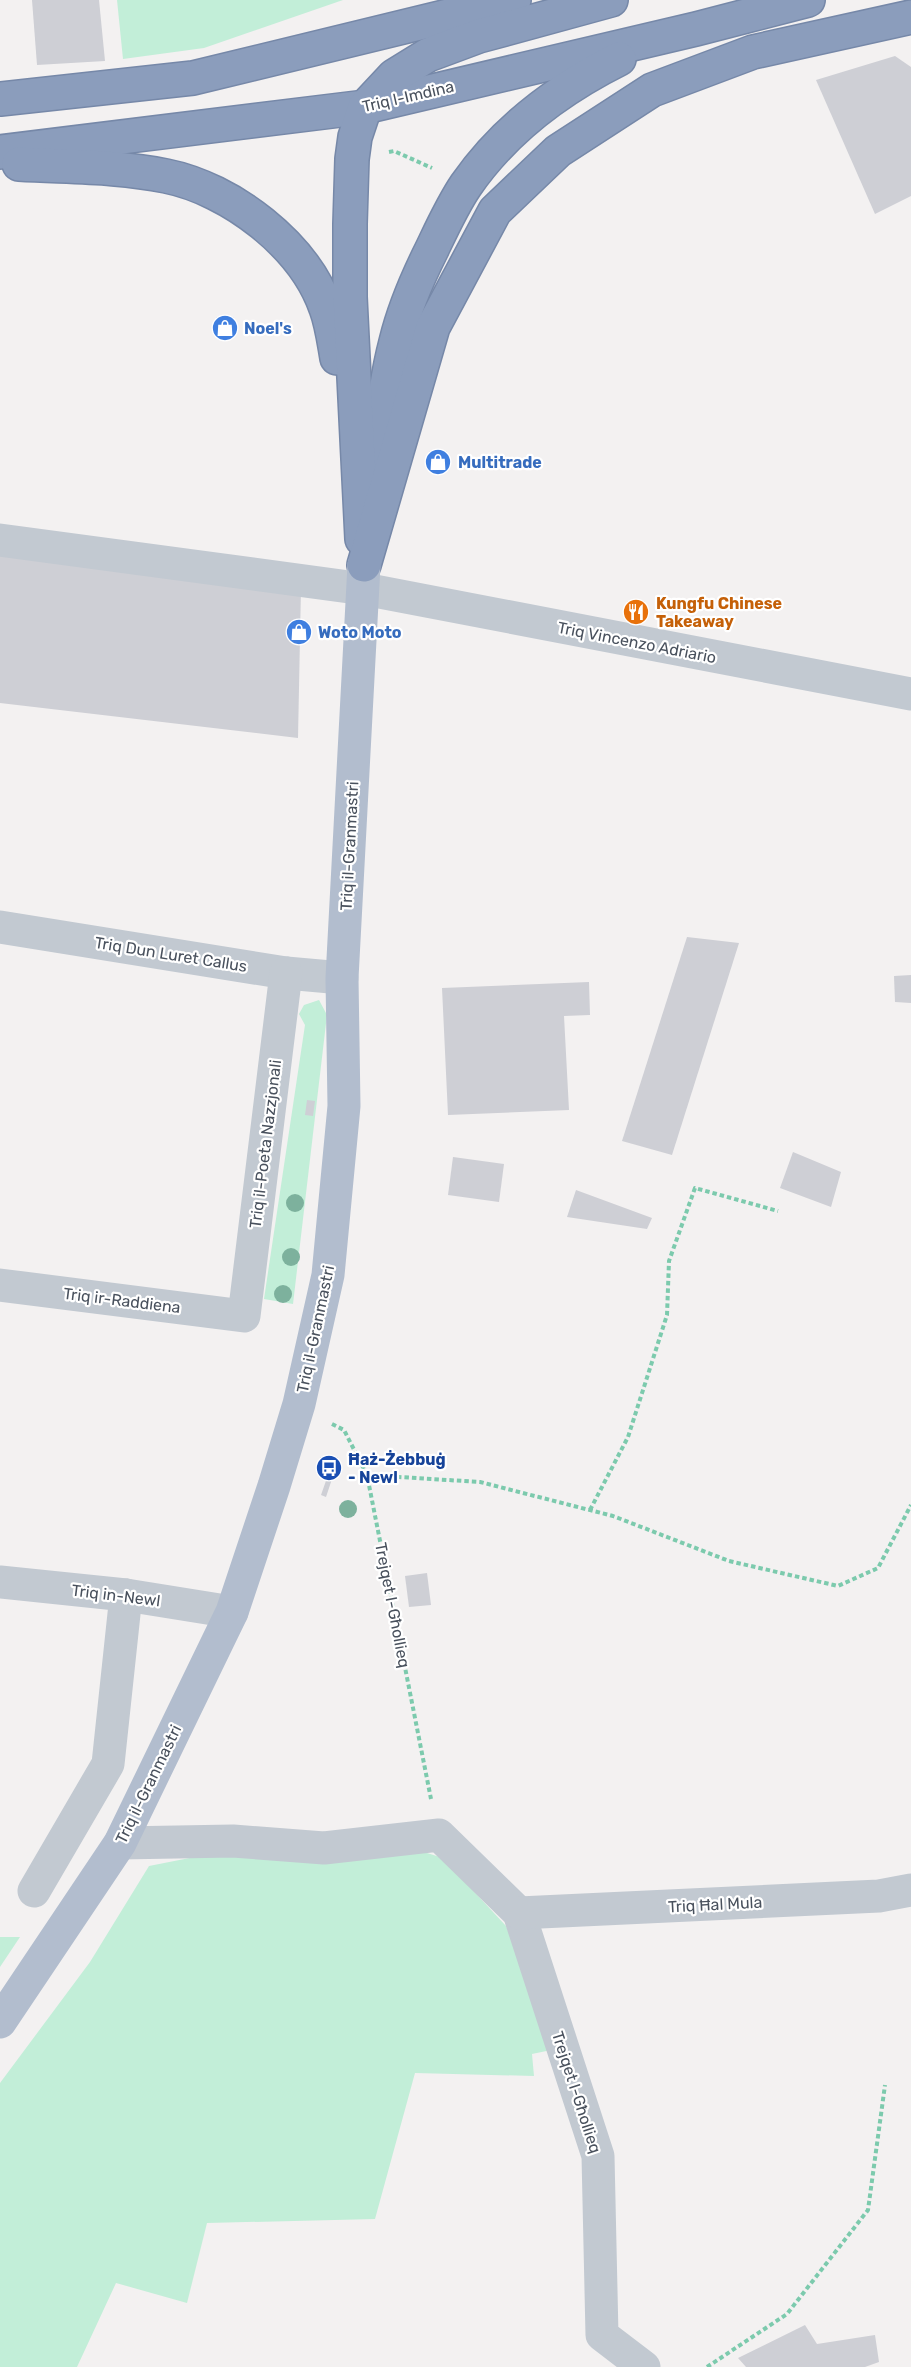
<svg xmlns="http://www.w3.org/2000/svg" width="911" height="2367" viewBox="0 0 911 2367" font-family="Rubik,sans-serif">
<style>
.green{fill:#c2eed8}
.building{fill:#cecfd5}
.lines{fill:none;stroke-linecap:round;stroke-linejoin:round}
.highway-casing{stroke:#7688a8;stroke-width:36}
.path{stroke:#7ccaad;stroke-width:4;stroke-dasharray:4.5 3;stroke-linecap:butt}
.minor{stroke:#c2c9d1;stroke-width:33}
.major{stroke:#b2bdce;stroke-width:33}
.highway{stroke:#8b9dbc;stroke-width:33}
.tree{fill:#7db19d}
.labels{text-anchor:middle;stroke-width:4.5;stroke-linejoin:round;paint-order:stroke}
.street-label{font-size:16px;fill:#49515d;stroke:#fff}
.shop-label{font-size:16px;font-weight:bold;fill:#366cbe;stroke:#fff;text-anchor:start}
.food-label{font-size:16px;font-weight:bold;fill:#c56008;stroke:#fff;text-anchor:start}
.transit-label{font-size:16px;font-weight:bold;fill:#164399;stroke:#fff;text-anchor:start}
</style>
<rect width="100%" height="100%" fill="#f3f1f1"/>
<g class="green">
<path d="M117 0H343L204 48 123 59Z"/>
<path d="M319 1000 327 1015 293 1304 264 1299 305 1025 299 1014 304 1005Z"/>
<path d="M411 1848 443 1858 506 1926 556 2049 532 2054 534 2076 415 2073 375 2219 207 2223 187 2303 116 2283 77 2367H0V2083L90 1962 149 1866 235 1849Z"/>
<path d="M0 1937H20L0 1967Z"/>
</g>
<g class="building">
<path d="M32 0H99L105 61 37 65Z"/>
<path d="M895 56 911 67V196L875 214 816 80Z"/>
<path d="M0 553 301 587 298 738 0 703Z"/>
<path d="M687 937 739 943 672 1155 622 1141Z"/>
<path d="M911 975V1003L895 1002 894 976Z"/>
<path d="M589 982 590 1015 564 1016 569 1110 448 1115 442 988Z"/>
<path d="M307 1100 315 1101 313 1116 305 1115Z"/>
<path d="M793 1152 841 1172 831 1207 780 1188Z"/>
<path d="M453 1157 504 1164 499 1202 448 1195Z"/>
<path d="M576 1190 652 1218 647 1229 567 1217Z"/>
<path d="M328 1475 333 1476 326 1497 321 1495Z"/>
<path d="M427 1573 431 1605 409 1607 405 1576Z"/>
<path d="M805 2325 817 2344 875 2335 879 2362 865 2367H746L738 2358Z"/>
</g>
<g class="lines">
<g class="highway-casing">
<g id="highway">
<path d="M0 99 193 78 514 0"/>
<path d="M0 152 365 107 696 29 808 0"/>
<path d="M19 164C68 167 118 166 166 176 231 189 304 245 326 308 332 324 334 341 337 358"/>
<path d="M377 459C382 420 386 380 396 342 404 309 417 279 432 249 442 228 453 204 466 185 505 129 559 89 619 59"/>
<path d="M362 539 350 297V224L352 159 355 137 365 107 394 76 428 55 479 36 611 0"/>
<path d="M364 565 433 327 495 211 558 151 652 90 753 52 911 17"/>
</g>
</g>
<g class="path">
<path d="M389 152 394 151 432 168"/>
<path d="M332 1424 344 1430 367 1475 431 1799"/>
<path d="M367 1475 480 1482 613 1516 729 1561 838 1586 878 1568 911 1505"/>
<path d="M590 1510 628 1437 667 1315 669 1261 695 1188 778 1211"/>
<path d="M707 2367 787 2314 868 2210 885 2085"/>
</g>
<g class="minor">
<path d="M0 540 364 589 911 694"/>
<path d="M0 927 286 973 342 978"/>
<path d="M0 1285 244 1316 286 973"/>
<path d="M0 1582 126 1595 232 1612"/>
<path d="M120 1843 233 1841 324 1848 439 1835 519 1913 598 2156 602 2335 644 2367"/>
<path d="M34 1891 108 1764 126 1595"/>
<path d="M519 1913 879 1896 911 1890"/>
</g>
<path class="major" d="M0 2022 120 1843 232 1612 274 1486 299 1404 328 1275 344 1106 342 978 364 565"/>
<use href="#highway" class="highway"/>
</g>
<g class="tree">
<circle cx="295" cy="1203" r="9"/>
<circle cx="291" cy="1257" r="9"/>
<circle cx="283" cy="1294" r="9"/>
<circle cx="348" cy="1509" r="9"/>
</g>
<defs>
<g id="shop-disc" transform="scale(1.35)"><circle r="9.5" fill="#3f7fe0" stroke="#fff"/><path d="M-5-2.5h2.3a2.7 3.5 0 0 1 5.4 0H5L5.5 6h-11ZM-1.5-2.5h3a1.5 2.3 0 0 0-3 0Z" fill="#fff"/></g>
<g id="restaurant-disc" transform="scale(1.35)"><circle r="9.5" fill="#e8710a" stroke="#fff"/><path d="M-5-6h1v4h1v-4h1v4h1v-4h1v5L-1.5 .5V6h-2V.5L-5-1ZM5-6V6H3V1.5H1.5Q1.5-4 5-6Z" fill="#fff"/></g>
<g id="bus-disc" transform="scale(1.35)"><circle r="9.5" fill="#1a4fb4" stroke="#fff"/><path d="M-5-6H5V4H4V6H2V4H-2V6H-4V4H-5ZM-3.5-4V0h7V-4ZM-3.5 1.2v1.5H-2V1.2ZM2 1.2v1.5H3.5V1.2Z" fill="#fff"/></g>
</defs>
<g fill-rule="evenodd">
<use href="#shop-disc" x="225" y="328"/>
<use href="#shop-disc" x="438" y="462"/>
<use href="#restaurant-disc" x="636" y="612"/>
<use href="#shop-disc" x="299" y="632"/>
<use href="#bus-disc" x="329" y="1468"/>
</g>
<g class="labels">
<g class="street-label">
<text transform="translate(408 96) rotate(-13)" y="6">Triq l-Imdina</text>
<text transform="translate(637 642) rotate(11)" y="6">Triq Vincenzo Adriario</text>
<text transform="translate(349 846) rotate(-87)" y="6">Triq il-Granmastri</text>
<text transform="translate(171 954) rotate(9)" y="6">Triq Dun Luret Callus</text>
<text transform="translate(265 1144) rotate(-83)" y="6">Triq il-Poeta Nazzjonali</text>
<text transform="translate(122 1300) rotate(7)" y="6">Triq ir-Raddiena</text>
<text transform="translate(315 1329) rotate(-78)" y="6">Triq il-Granmastri</text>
<text transform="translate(116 1595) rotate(7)" y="6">Triq in-Newl</text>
<text transform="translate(393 1605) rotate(79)" y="6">Trejqet l-Għollieq</text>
<text transform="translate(148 1784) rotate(-64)" y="6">Triq il-Granmastri</text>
<text transform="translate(715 1904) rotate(-3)" y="6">Triq Ħal Mula</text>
<text transform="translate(577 2092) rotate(72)" y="6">Trejqet l-Għollieq</text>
</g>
<g class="shop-label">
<text x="244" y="334">Noel's</text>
<text x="458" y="468">Multitrade</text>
<text x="318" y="638">Woto Moto</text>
</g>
<g class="food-label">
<text x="656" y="609">Kungfu Chinese<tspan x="656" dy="18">Takeaway</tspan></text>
</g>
<g class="transit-label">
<text x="348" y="1465">Ħaż-Żebbuġ<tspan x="348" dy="18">- Newl</tspan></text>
</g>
</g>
</svg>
